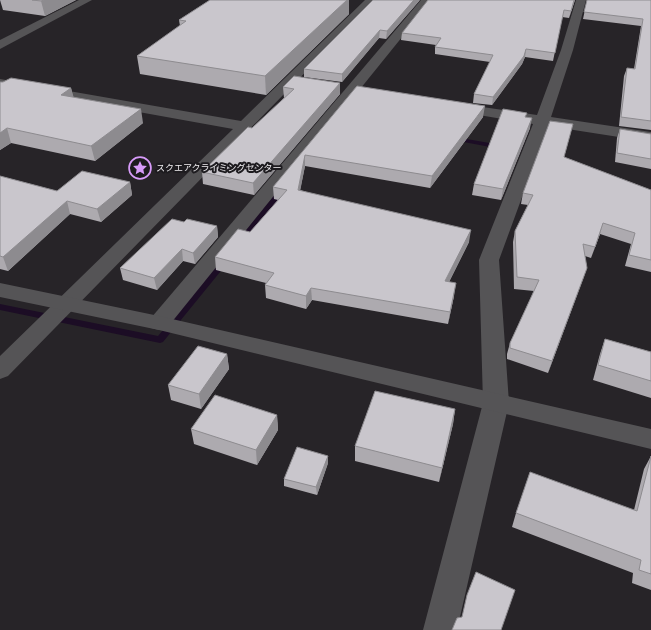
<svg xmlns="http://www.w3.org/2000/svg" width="651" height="630" viewBox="0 0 651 630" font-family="Rubik,'Noto Sans JP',sans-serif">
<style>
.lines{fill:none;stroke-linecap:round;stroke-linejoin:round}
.stream{fill:#1c0d25;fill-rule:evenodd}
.minor{fill:#555456;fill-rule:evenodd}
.tertiary{fill:#555456;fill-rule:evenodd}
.wall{fill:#adaaaf}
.shaded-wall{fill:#8d8b8f}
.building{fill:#c9c6cc;stroke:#8d8b8f}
.labels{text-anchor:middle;stroke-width:4;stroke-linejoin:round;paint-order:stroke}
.far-poi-label{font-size:9px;fill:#f1eff2;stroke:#1d1b1f;text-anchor:start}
</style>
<rect width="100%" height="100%" fill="#272428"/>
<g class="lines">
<g class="stream">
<path d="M455 137 501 145 504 147 501 149 453 140V138Z"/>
<path d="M280 188H286L287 190 245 242H239L238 240 239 238Z"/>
<path d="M222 259H228L229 261 163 342 160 343 0 310V304L158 336Z"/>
</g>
<g class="minor">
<path d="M79 0H92L0 49V40Z"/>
<path d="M365 0H376L8 376 0 379V356L233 129 0 87V79L241 121Z"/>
<path d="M421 0H432L167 328 159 330 151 328 148 323 151 318Z"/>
<path d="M576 0H586L573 50 551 117 651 132V142L548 126 499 260 509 403 457 630H423L483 403 479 260 533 124 455 111 450 110 448 107 450 104 455 103 537 115 561 50Z"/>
</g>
<path class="tertiary" d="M0 283 159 316 651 429V449L159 330 0 297Z"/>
</g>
<g class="wall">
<path d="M0 0H76L45 16 3 10Z"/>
<path d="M210 0H349V14L266 95 140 74 137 56 180 26 179 20Z"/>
<path d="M420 0 386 39 379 38 342 82 304 77V69Z"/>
<path d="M575 0 569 18 562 17 553 61 525 57 522 64 492 105 473 103 474 94 490 62 435 54V47L436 45 401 40 402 33Z"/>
<path d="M587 0H651V130L619 126 624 76 627 68 634 69 641 26 583 19Z"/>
<path d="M0 82 71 88 73 97 143 123 95 161 11 143 0 150Z"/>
<path d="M340 83V94L254 195 203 184 202 172 252 128 284 98 283 87Z"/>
<path d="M357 86 483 117 430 188 305 166 300 190 469 242 449 282 454 296 448 324 312 300 306 309 266 298 265 285 266 283 216 270 215 257 250 232 278 200 274 199 273 187Z"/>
<path d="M527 117 530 128 501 200 472 195 474 184Z"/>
<path d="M573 124 564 157 651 190V272L625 266 631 244 600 234 591 258 585 256 587 268 583 279 548 373 507 359V354L510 343 534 291 514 289 513 242 515 231 528 205 521 204 523 193Z"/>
<path d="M620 129 651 134V169L615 162 617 138Z"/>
<path d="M0 176 57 191 130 182 132 195 101 222 70 214 8 271 0 269Z"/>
<path d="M184 222 217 226 218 237 195 264 183 261 157 290 123 280 120 268Z"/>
<path d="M605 339 651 352V398L593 380 600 354Z"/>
<path d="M227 354 229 369 201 409 171 400 168 385Z"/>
<path d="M455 409 453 424 439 482 355 461V446Z"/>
<path d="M277 415 278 430 257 465 194 444 191 429Z"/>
<path d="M651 456V590L632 583 633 573 512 527 516 513 634 510 644 469Z"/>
<path d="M328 463 317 495 284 486V479Z"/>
</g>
<g class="shaded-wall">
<path d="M44 0H76L45 16 41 1Z"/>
<path d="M347 0H349V14L266 95 265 76Z"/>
<path d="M414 0H420L386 39 387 31Z"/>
<path d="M574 0H575L569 18 571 11Z"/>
<path d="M380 30 379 38 342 82V74Z"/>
<path d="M526 49 525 57 522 64 492 105 493 97Z"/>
<path d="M340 83V94L254 195 253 183Z"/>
<path d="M71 88 75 102 61 95Z"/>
<path d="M485 106 483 117 430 188 432 176Z"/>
<path d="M141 109 143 123 95 161 91 146Z"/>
<path d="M532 118 530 128 501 200 503 189Z"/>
<path d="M7 128 11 143 0 150V133Z"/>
<path d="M305 155V166L298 202V190Z"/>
<path d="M130 182 132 195 101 222 97 209Z"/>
<path d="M67 201 70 214 8 271 3 257Z"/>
<path d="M603 223 600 234 591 258 595 247Z"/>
<path d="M217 226 218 237 195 264 193 253Z"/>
<path d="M471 230 469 242 443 294 445 281Z"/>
<path d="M182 249 183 261 157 290 154 278Z"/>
<path d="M587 268 583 279 548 373 552 361Z"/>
<path d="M456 283 454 296 448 324 450 312Z"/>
<path d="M311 288 312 300 306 309V296Z"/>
<path d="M227 354 229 369 201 409 199 394Z"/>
<path d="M455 409 453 424 439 482 442 468Z"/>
<path d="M277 415 278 430 257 465 256 450Z"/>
<path d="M328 456V463L317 495 316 487Z"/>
</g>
<g class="building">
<path d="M32 0H44L41 1Z"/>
<path d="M210 0H347L265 76 137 56 186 21 179 20Z"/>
<path d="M373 0H414L387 31 380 30 342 74 304 69Z"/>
<path d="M428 0H574L571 11 564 10 555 53 526 49 524 56 493 97 474 94 493 55 435 47 441 38 402 33Z"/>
<path d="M587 0H651V121L621 117 627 68 635 69 643 19 584 12Z"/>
<path d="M294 76 340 83 253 183 202 172 248 127 252 128 294 89 283 87Z"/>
<path d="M11 78 71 88 61 95 141 109 91 146 7 128 0 133V82H3Z"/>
<path d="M357 86 485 106 432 176 305 155 298 190 471 230 445 281 456 283 450 312 311 288 306 296 265 285 274 273 215 257 238 229 250 232 287 190 273 187Z"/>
<path d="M503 109 527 113 525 117 532 118 503 189 474 184Z"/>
<path d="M550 121 573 124 564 157 651 190V260L629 255 635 233 603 223 595 247 583 244 587 268 552 361 510 348V343L539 280 517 277 515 231 533 195 523 193Z"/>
<path d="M620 129 651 134V159L617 153Z"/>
<path d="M82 171 130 182 97 209 67 201 3 257 0 256V176L57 191Z"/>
<path d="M172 219 184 222 187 219 217 226 193 253 182 249 154 278 120 268Z"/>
<path d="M605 339 651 352V381L598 365Z"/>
<path d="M198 346 227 354 199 394 168 385Z"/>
<path d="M375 391 455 409 442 468 355 446Z"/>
<path d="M215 395 277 415 256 450 191 429Z"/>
<path d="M297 447 328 456 316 487 284 479Z"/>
<path d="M651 456V574L639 570 641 560 516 513 530 472 637 511Z"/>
<path d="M476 572 515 590 501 630H452L457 618 462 617 467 595Z"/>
</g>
<defs>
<g id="sight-ring" transform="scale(1.15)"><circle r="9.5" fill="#1d1b1f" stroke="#d79bf9" stroke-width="1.5"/><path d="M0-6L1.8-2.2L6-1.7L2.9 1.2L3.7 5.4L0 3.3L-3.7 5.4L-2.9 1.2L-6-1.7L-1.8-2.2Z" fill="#d79bf9"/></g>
</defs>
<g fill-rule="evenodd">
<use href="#sight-ring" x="140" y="168"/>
</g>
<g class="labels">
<g class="far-poi-label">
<text x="156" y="171">スクエアクライミングセンター</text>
</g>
</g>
</svg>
